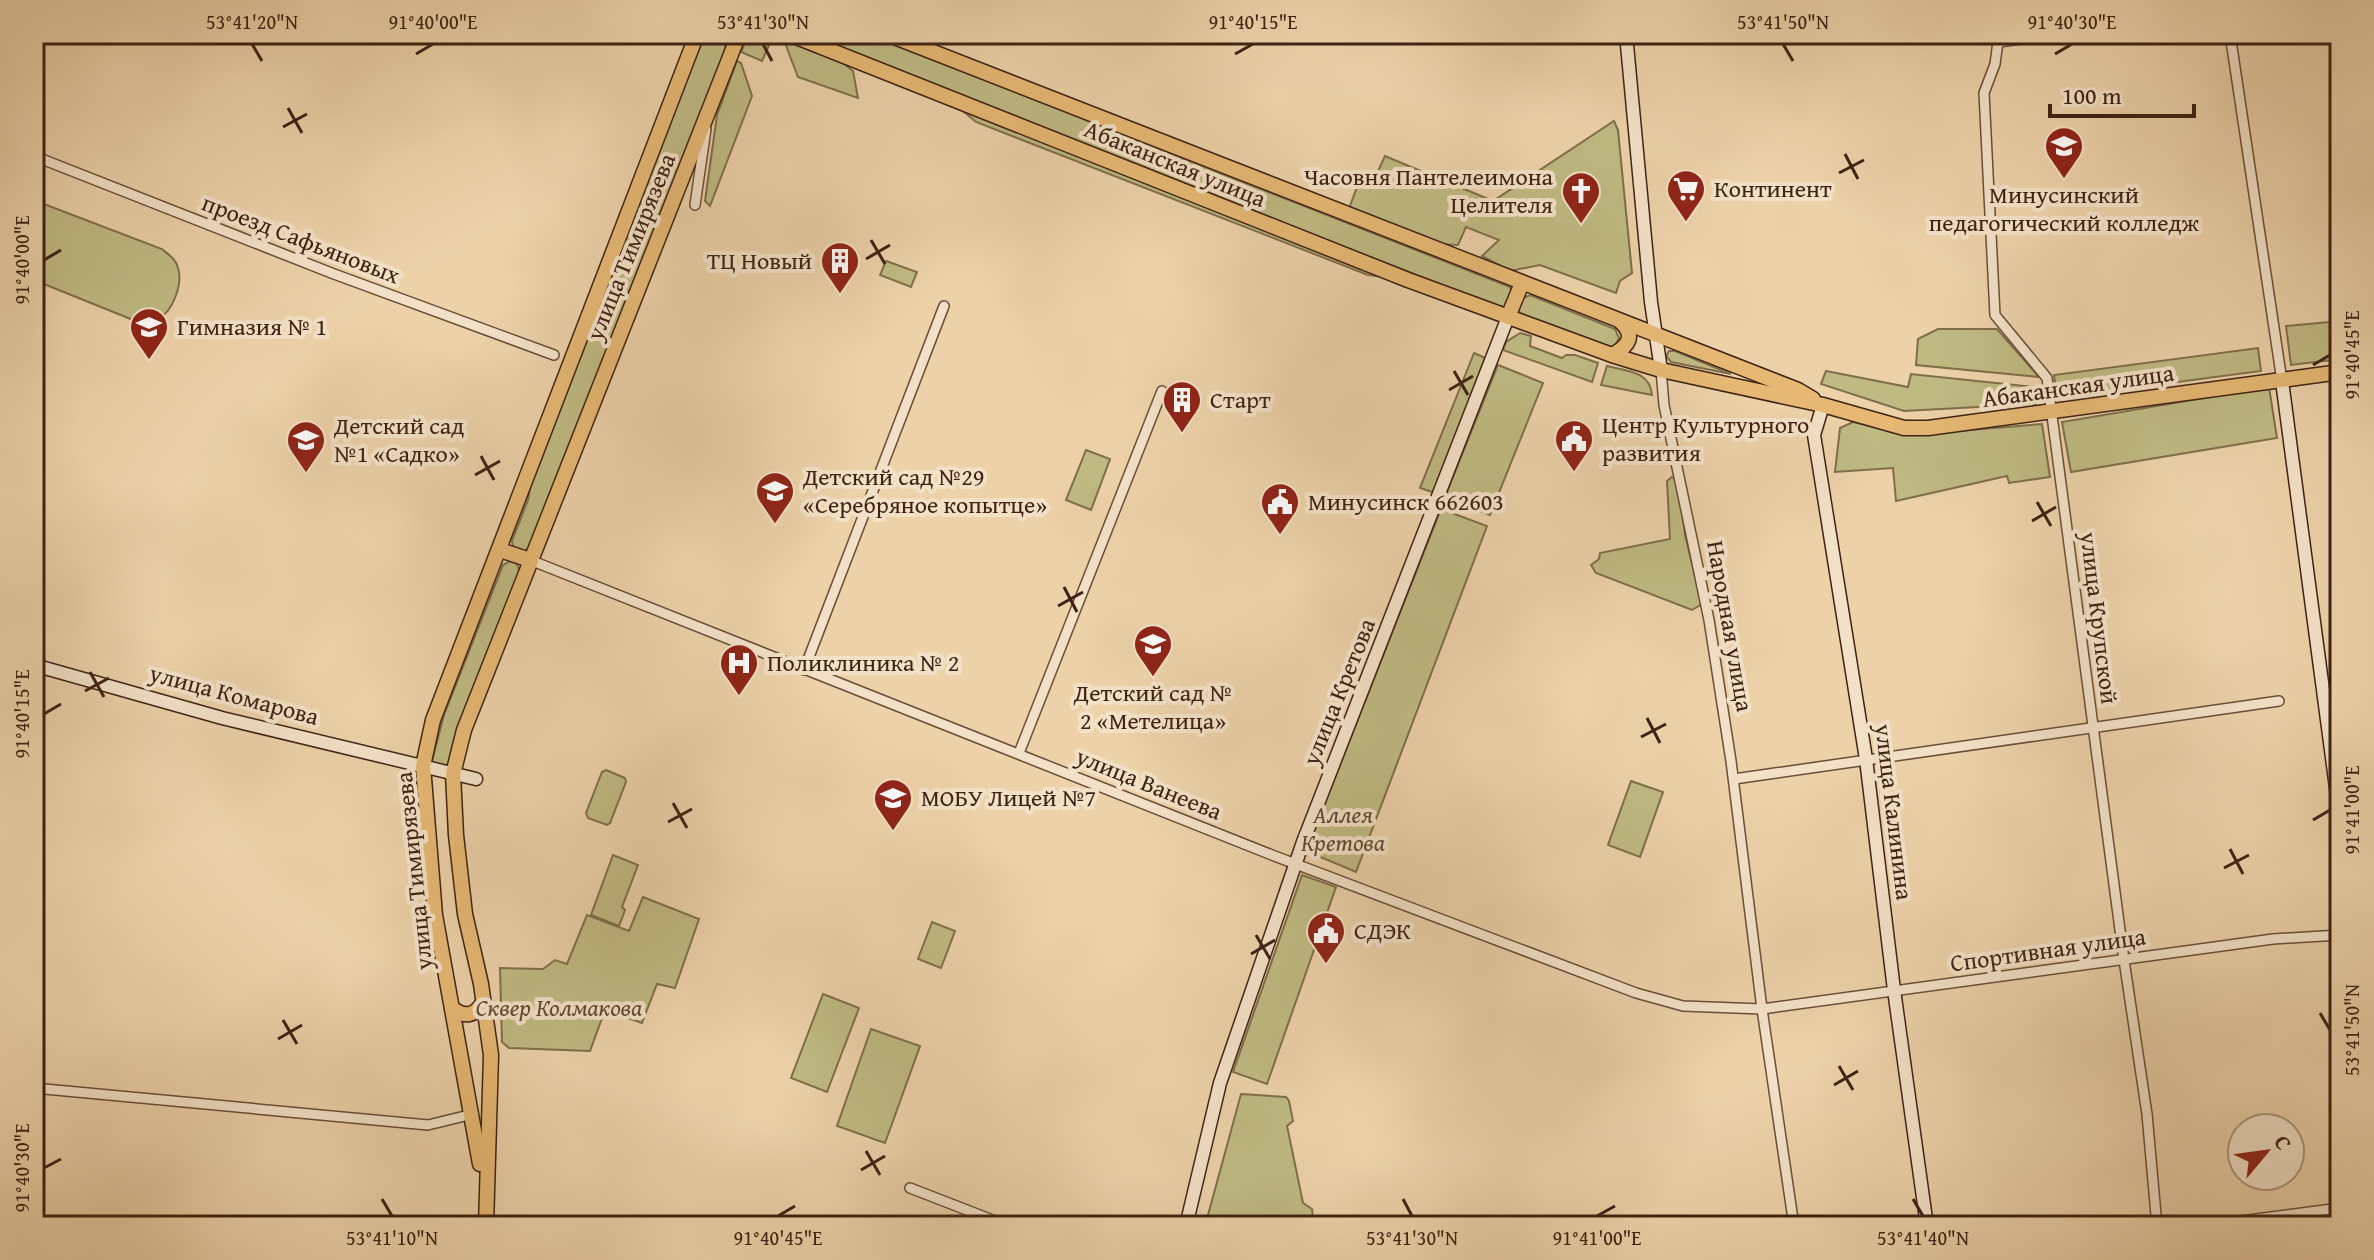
<svg xmlns="http://www.w3.org/2000/svg" width="2374" height="1260" viewBox="0 0 2374 1260" font-family="'Gentium Book Plus',serif">
<style>
.green{fill:#bfb982;stroke:#7f6e4a;stroke-width:2}
.lines{fill:none;stroke-linecap:round;stroke-linejoin:round}
.street-casing{stroke:#6a4e38;stroke-width:12}
.secondary-casing{stroke:#3f2213;stroke-width:15}
.primary-casing{stroke:#3f2213;stroke-width:17}
.street{stroke:#f3e1c7;stroke-width:9}
.secondary{stroke:#f3e1c7;stroke-width:12}
.primary{stroke:#e6b874;stroke-width:14}
.ticks{fill:none;stroke:#3f2213;stroke-width:3}
.labels{text-anchor:middle;stroke-width:8;stroke-linejoin:round;paint-order:stroke}
.street-label{font-size:24px;fill:#3f2213;stroke:#f3e1c7}
.poi-label{font-size:24px;fill:#3f2213;stroke:#f3e1c7;text-anchor:start}
.park-label{font-size:24px;font-style:italic;fill:#5f482f;stroke:#f3e1c7}
.neatline{fill:none;stroke:#3f2213;stroke-width:3}
.ticks-label{font-size:20px;text-anchor:middle;fill:#3f2213}
</style>
<rect width="100%" height="100%" fill="#ecd1a9"/>
<filter id="stains"><feTurbulence type="fractalNoise" baseFrequency=".0025" numOctaves="4"/><feColorMatrix values="0 0 0 0 .2 0 0 0 0 .09 0 0 0 0 .02 0 0 0 .5 -.17"/></filter>
<radialGradient id="worn" r=".72"><stop offset=".6" stop-color="#630" stop-opacity="0"/><stop offset="1" stop-color="#630" stop-opacity=".3"/></radialGradient>
<g class="green">
<path d="M717 34C728 38 726 48 723 56L529 548 524 551 513 547 512 541 528 500 530 488 698 46 708 35Z"/>
<path d="M757 34H774L762 61 741 52 746 41Z"/>
<path d="M804 34H867L1510 287 1513 293 1508 305 1503 309Z"/>
<path d="M787 40 840 61 853 71 858 98 798 77 785 43Z"/>
<path d="M737 61 741 63 752 96 710 206 705 201 717 115Z"/>
<path d="M958 107 1385 277 1368 275 976 122Z"/>
<path d="M1614 121 1618 130 1632 273 1620 281 1616 293 1540 265 1510 271 1482 256 1499 240 1466 227 1458 245 1439 244 1351 209 1350 206 1357 187 1374 180 1385 156 1493 201Z"/>
<path d="M34 204H44L162 249C169 255 176 259 178 268 183 283 173 312 158 319 150 323 142 321 133 320L34 280Z"/>
<path d="M886 261 917 272 911 287 880 275Z"/>
<path d="M1530 295 1615 329 1619 338 1616 344 1609 349 1522 316 1518 310 1523 298Z"/>
<path d="M2340 321V359L2291 365 2286 326Z"/>
<path d="M1938 329H1997L2039 377 1916 365 1918 339Z"/>
<path d="M1520 333 1531 336 1530 346 1562 358 1566 355H1575L1598 363 1592 382 1503 350 1506 342Z"/>
<path d="M2258 348 2261 371 2057 398 2054 375Z"/>
<path d="M1669 351H1675L1731 374 1671 362 1666 356Z"/>
<path d="M1474 353 1488 359 1435 493 1420 488Z"/>
<path d="M1498 365 1543 383 1490 515 1445 497Z"/>
<path d="M1607 366C1627 371 1650 371 1652 395L1601 385Z"/>
<path d="M1826 371 1908 387 1911 374 2034 387 2036 404 1904 411 1821 384Z"/>
<path d="M2269 387 2277 438 2071 472 2062 422Z"/>
<path d="M1853 422 1909 435 2042 424 2050 477 2009 483 2007 476 1896 501 1893 468 1835 472 1840 428Z"/>
<path d="M1086 450 1110 459 1091 510 1066 500Z"/>
<path d="M1672 477 1678 481 1685 535 1702 604 1692 610 1596 573 1591 565 1599 559 1600 553 1670 539 1667 481Z"/>
<path d="M1441 509 1487 526 1356 872 1306 851Z"/>
<path d="M512 560 517 564 520 573 450 764 444 767 433 765 432 761 444 715 503 565Z"/>
<path d="M606 770 625 778 626 782 610 823 607 825 588 818 586 813 602 772Z"/>
<path d="M1631 781 1663 792 1640 857 1608 845Z"/>
<path d="M613 855 638 865 622 907 625 910 619 926 591 915Z"/>
<path d="M1302 875 1336 887 1267 1084 1233 1072Z"/>
<path d="M643 897 699 919 675 988 657 984 642 1023 605 1010 590 1051 509 1048 502 1042 500 968 543 969 555 960 567 964 587 915 629 931Z"/>
<path d="M932 922 955 931 941 968 918 959Z"/>
<path d="M823 994 859 1008 827 1092 791 1078Z"/>
<path d="M871 1029 920 1046 885 1143 837 1126Z"/>
<path d="M1241 1094 1286 1097 1289 1101 1293 1121 1287 1126 1303 1203 1312 1209 1313 1217 1308 1222 1256 1226H1205Z"/>
</g>
<g class="lines">
<g class="street-casing">
<g id="street">
<path d="M1999 34 1995 64 1984 93 1995 315 2047 378 2124 960 2147 1114 2157 1226"/>
<path d="M2230 34 2282 381"/>
<path d="M1999 42 2057 34"/>
<path d="M34 156 334 274 554 355"/>
<path d="M695 205 706 129"/>
<path d="M1661 370 1664 405 1709 620 1731 761 1762 1009 1794 1226"/>
<path d="M530 560 1272 855 1636 993 1683 1006 1762 1009 2273 939 2340 935"/>
<path d="M804 670 944 306"/>
<path d="M1019 753 1162 391"/>
<path d="M1734 779 2279 701"/>
<path d="M34 1088 428 1125 473 1114"/>
<path d="M910 1188 1008 1226"/>
<path d="M2202 1226 2340 1208"/>
</g>
</g>
<g class="secondary-casing">
<g id="secondary">
<path d="M1626 34 1651 302 1661 370"/>
<path d="M2282 381 2340 818"/>
<path d="M1823 405 1814 435 1866 759 1894 990 1927 1226"/>
<path d="M34 665 222 718 476 779"/>
<path d="M1186 1226 1220 1083 1303 842 1508 317"/>
</g>
</g>
<g class="primary-casing">
<g id="primary">
<path d="M789 34 1408 280 1612 355 1661 370 1823 405 1904 428H1928L2340 372"/>
<path d="M887 34 1798 390 1813 399"/>
<path d="M1508 317 1522 283"/>
<path d="M1612 355C1629 346 1636 336 1620 321"/>
<path d="M500 550 530 560"/>
<path d="M452 1008C465 1018 474 1016 483 1003"/>
<path d="M480 1164 435 915 423 766 433 720 697 34"/>
<path d="M486 1226 491 1055 481 984 465 914 456 835 453 774 464 730 739 34"/>
</g>
</g>
<use href="#street" class="street"/>
<use href="#secondary" class="secondary"/>
<use href="#primary" class="primary"/>
</g>
<path class="ticks" d="M252 44 262 61M763 44 772 61M1783 44 1793 61M416 54 433 44M1235 54 1253 44M2055 54 2072 44M288 108 302 133M283 127 307 114M1845 154 1858 179M1839 173 1864 160M871 240 885 264M866 259 890 245M44 260 61 250M2313 365 2330 355M1454 371 1468 395M1449 390 1473 376M481 456 494 480M475 475 500 461M2037 502 2051 526M2032 521 2056 507M1064 587 1077 612M1058 606 1083 592M90 672 104 697M85 691 109 678M44 714 61 704M1647 718 1660 743M1641 737 1666 724M673 803 687 828M2313 820 2330 810M668 822 692 809M2230 849 2243 874M2224 868 2249 855M1256 935 1270 959M1251 954 1275 940M2320 1013 2330 1030M283 1020 297 1044M278 1039 302 1025M1839 1066 1853 1090M1834 1085 1858 1071M866 1151 880 1175M44 1168 61 1159M861 1170 885 1156M382 1199 392 1216M1403 1199 1412 1216M1913 1199 1923 1216M778 1216 795 1206M1597 1216 1615 1206"/>
<defs>
<g id="university-pin" transform="scale(2)"><path d="M0 17L-7.5 6A9.5 9.5 0 1 1 7.5 6Z" fill="#8f2418" stroke="#f3e1c7"/><path d="M0-5L7-2L0 1L-7-2ZM-4 1L0 2.5L4 1V4Q0 6-4 4Z" fill="#fff"/></g>
<g id="supermarket-pin" transform="scale(2)"><path d="M0 17L-7.5 6A9.5 9.5 0 1 1 7.5 6Z" fill="#8f2418" stroke="#f3e1c7"/><path d="M-6-5.5h2.5l.6 2H6L4.5 2H-2.5L-4.4-4H-6ZM-1.5 3.2a1.3 1.3 0 1 0 .1 0ZM3 3.2a1.3 1.3 0 1 0 .1 0Z" fill="#fff"/></g>
<g id="church-pin" transform="scale(2)"><path d="M0 17L-7.5 6A9.5 9.5 0 1 1 7.5 6Z" fill="#8f2418" stroke="#f3e1c7"/><path d="M-1.2-6h2.4v3.5h3.3v2.4h-3.3V6h-2.4V-.1h-3.3v-2.4h3.3Z" fill="#fff"/></g>
<g id="building-pin" transform="scale(2)"><path d="M0 17L-7.5 6A9.5 9.5 0 1 1 7.5 6Z" fill="#8f2418" stroke="#f3e1c7"/><path d="M-4-6H4V6H1V3H-1V6H-4ZM-2.5-4.3h1.7v1.8h-1.7ZM.8-4.3h1.7v1.8H.8ZM-2.5-1h1.7V.8h-1.7ZM.8-1h1.7V.8H.8Z" fill="#fff"/></g>
<g id="school-pin" transform="scale(2)"><path d="M0 17L-7.5 6A9.5 9.5 0 1 1 7.5 6Z" fill="#8f2418" stroke="#f3e1c7"/><path d="M0-5L7-2L0 1L-7-2ZM-4 1L0 2.5L4 1V4Q0 6-4 4Z" fill="#fff"/></g>
<g id="civic-pin" transform="scale(2)"><path d="M0 17L-7.5 6A9.5 9.5 0 1 1 7.5 6Z" fill="#8f2418" stroke="#f3e1c7"/><path d="M-.6-6.5H3V-4.5H.6V-3L4-1V1h2V6H-6V1h2V-1L-.6-3ZM-1.2 2.5V6h2.4V2.5Z" fill="#fff"/></g>
<g id="hospital-pin" transform="scale(2)"><path d="M0 17L-7.5 6A9.5 9.5 0 1 1 7.5 6Z" fill="#8f2418" stroke="#f3e1c7"/><path d="M-5-5h3v3.5h4V-5h3V5h-3V1.5h-4V5h-3Z" fill="#fff"/></g>
</defs>
<g fill-rule="evenodd">
<use href="#university-pin" x="2064" y="146"/>
<use href="#supermarket-pin" x="1686" y="189"/>
<use href="#church-pin" x="1581" y="191"/>
<use href="#building-pin" x="840" y="261"/>
<use href="#school-pin" x="149" y="327"/>
<use href="#building-pin" x="1182" y="400"/>
<use href="#civic-pin" x="1574" y="439"/>
<use href="#school-pin" x="306" y="440"/>
<use href="#school-pin" x="775" y="491"/>
<use href="#civic-pin" x="1280" y="502"/>
<use href="#school-pin" x="1153" y="644"/>
<use href="#hospital-pin" x="739" y="663"/>
<use href="#school-pin" x="893" y="798"/>
<use href="#civic-pin" x="1326" y="931"/>
</g>
<g class="labels">
<g class="street-label">
<text transform="translate(1175 164) rotate(22)" y="8">Абаканская улица</text>
<text transform="translate(301 239) rotate(21)" y="8">проезд Сафьяновых</text>
<text transform="translate(631 247) rotate(-68)" y="8">улица Тимирязева</text>
<text transform="translate(2078 386) rotate(-8)" y="8">Абаканская улица</text>
<text transform="translate(2099 618) rotate(83)" y="8">улица Крупской</text>
<text transform="translate(1730 626) rotate(80)" y="8">Народная улица</text>
<text transform="translate(1339 692) rotate(-68)" y="8">улица Кретова</text>
<text transform="translate(234 695) rotate(15)" y="8">улица Комарова</text>
<text transform="translate(1149 784) rotate(22)" y="8">улица Ванеева</text>
<text transform="translate(1894 812) rotate(83)" y="8">улица Калинина</text>
<text transform="translate(414 871) rotate(-96)" y="8">улица Тимирязева</text>
<text transform="translate(2048 950) rotate(-8)" y="8">Спортивная улица</text>
</g>
<g class="poi-label">
<text x="1553" y="185" text-anchor="end">Часовня Пантелеимона<tspan x="1553" dy="28">Целителя</tspan></text>
<text x="1714" y="197">Континент</text>
<text x="2064" y="203" text-anchor="middle">Минусинский<tspan x="2064" dy="28">педагогический колледж</tspan></text>
<text x="812" y="269" text-anchor="end">ТЦ Новый</text>
<text x="177" y="335">Гимназия № 1</text>
<text x="1210" y="408">Старт</text>
<text x="1602" y="433">Центр Культурного<tspan x="1602" dy="28">развития</tspan></text>
<text x="334" y="434">Детский сад<tspan x="334" dy="28">№1 «Cадко»</tspan></text>
<text x="803" y="485">Детский сад №29<tspan x="803" dy="28">«Серебряное копытце»</tspan></text>
<text x="1308" y="510">Минусинск 662603</text>
<text x="767" y="671">Поликлиника № 2</text>
<text x="1153" y="701" text-anchor="middle">Детский сад №<tspan x="1153" dy="28">2 «Метелица»</tspan></text>
<text x="921" y="806">МОБУ Лицей №7</text>
<text x="1354" y="939">СДЭК</text>
</g>
<g class="park-label">
<text x="1343" y="823">Аллея<tspan x="1343" dy="28">Кретова</tspan></text>
<text x="559" y="1016">Сквер Колмакова</text>
</g>
</g>
<rect width="2374" height="1260" fill="none" stroke="#ecd1a9" stroke-width="88"/>
<g transform="translate(2266 1152) rotate(61)"><circle r="38" fill="#f3e1c7" stroke="#ab957f" stroke-width="2"/>
<path d="M0-6L14 30L0 20L-14 30Z" fill="#8f2418"/>
<text y="-12" font-size="22" font-weight="bold" text-anchor="middle" fill="#3f2213">С</text>
</g>
<path d="M2050 104v12h144v-12" fill="none" stroke="#3f2213" stroke-width="4"/>
<text x="2062" y="104" font-size="24" fill="#3f2213" stroke="#f3e1c7" stroke-width="6" paint-order="stroke">100 m</text>
<rect x="44" y="44" width="2286" height="1172" class="neatline"/>
<g class="ticks-label">
<text x="252" y="29">53°41'20"N</text>
<text x="433" y="29">91°40'00"E</text>
<text x="763" y="29">53°41'30"N</text>
<text x="1253" y="29">91°40'15"E</text>
<text x="1783" y="29">53°41'50"N</text>
<text x="2072" y="29">91°40'30"E</text>
<text transform="translate(22 260) rotate(-90)" y="7">91°40'00"E</text>
<text transform="translate(2352 355) rotate(-90)" y="7">91°40'45"E</text>
<text transform="translate(22 714) rotate(-90)" y="7">91°40'15"E</text>
<text transform="translate(2352 810) rotate(-90)" y="7">91°41'00"E</text>
<text transform="translate(2352 1030) rotate(-90)" y="7">53°41'50"N</text>
<text transform="translate(22 1168) rotate(-90)" y="7">91°40'30"E</text>
<text x="392" y="1245">53°41'10"N</text>
<text x="778" y="1245">91°40'45"E</text>
<text x="1412" y="1245">53°41'30"N</text>
<text x="1597" y="1245">91°41'00"E</text>
<text x="1923" y="1245">53°41'40"N</text>
</g>
<rect width="100%" height="100%" filter="url(#stains)"/>
<rect width="100%" height="100%" fill="url(#worn)"/>
</svg>
